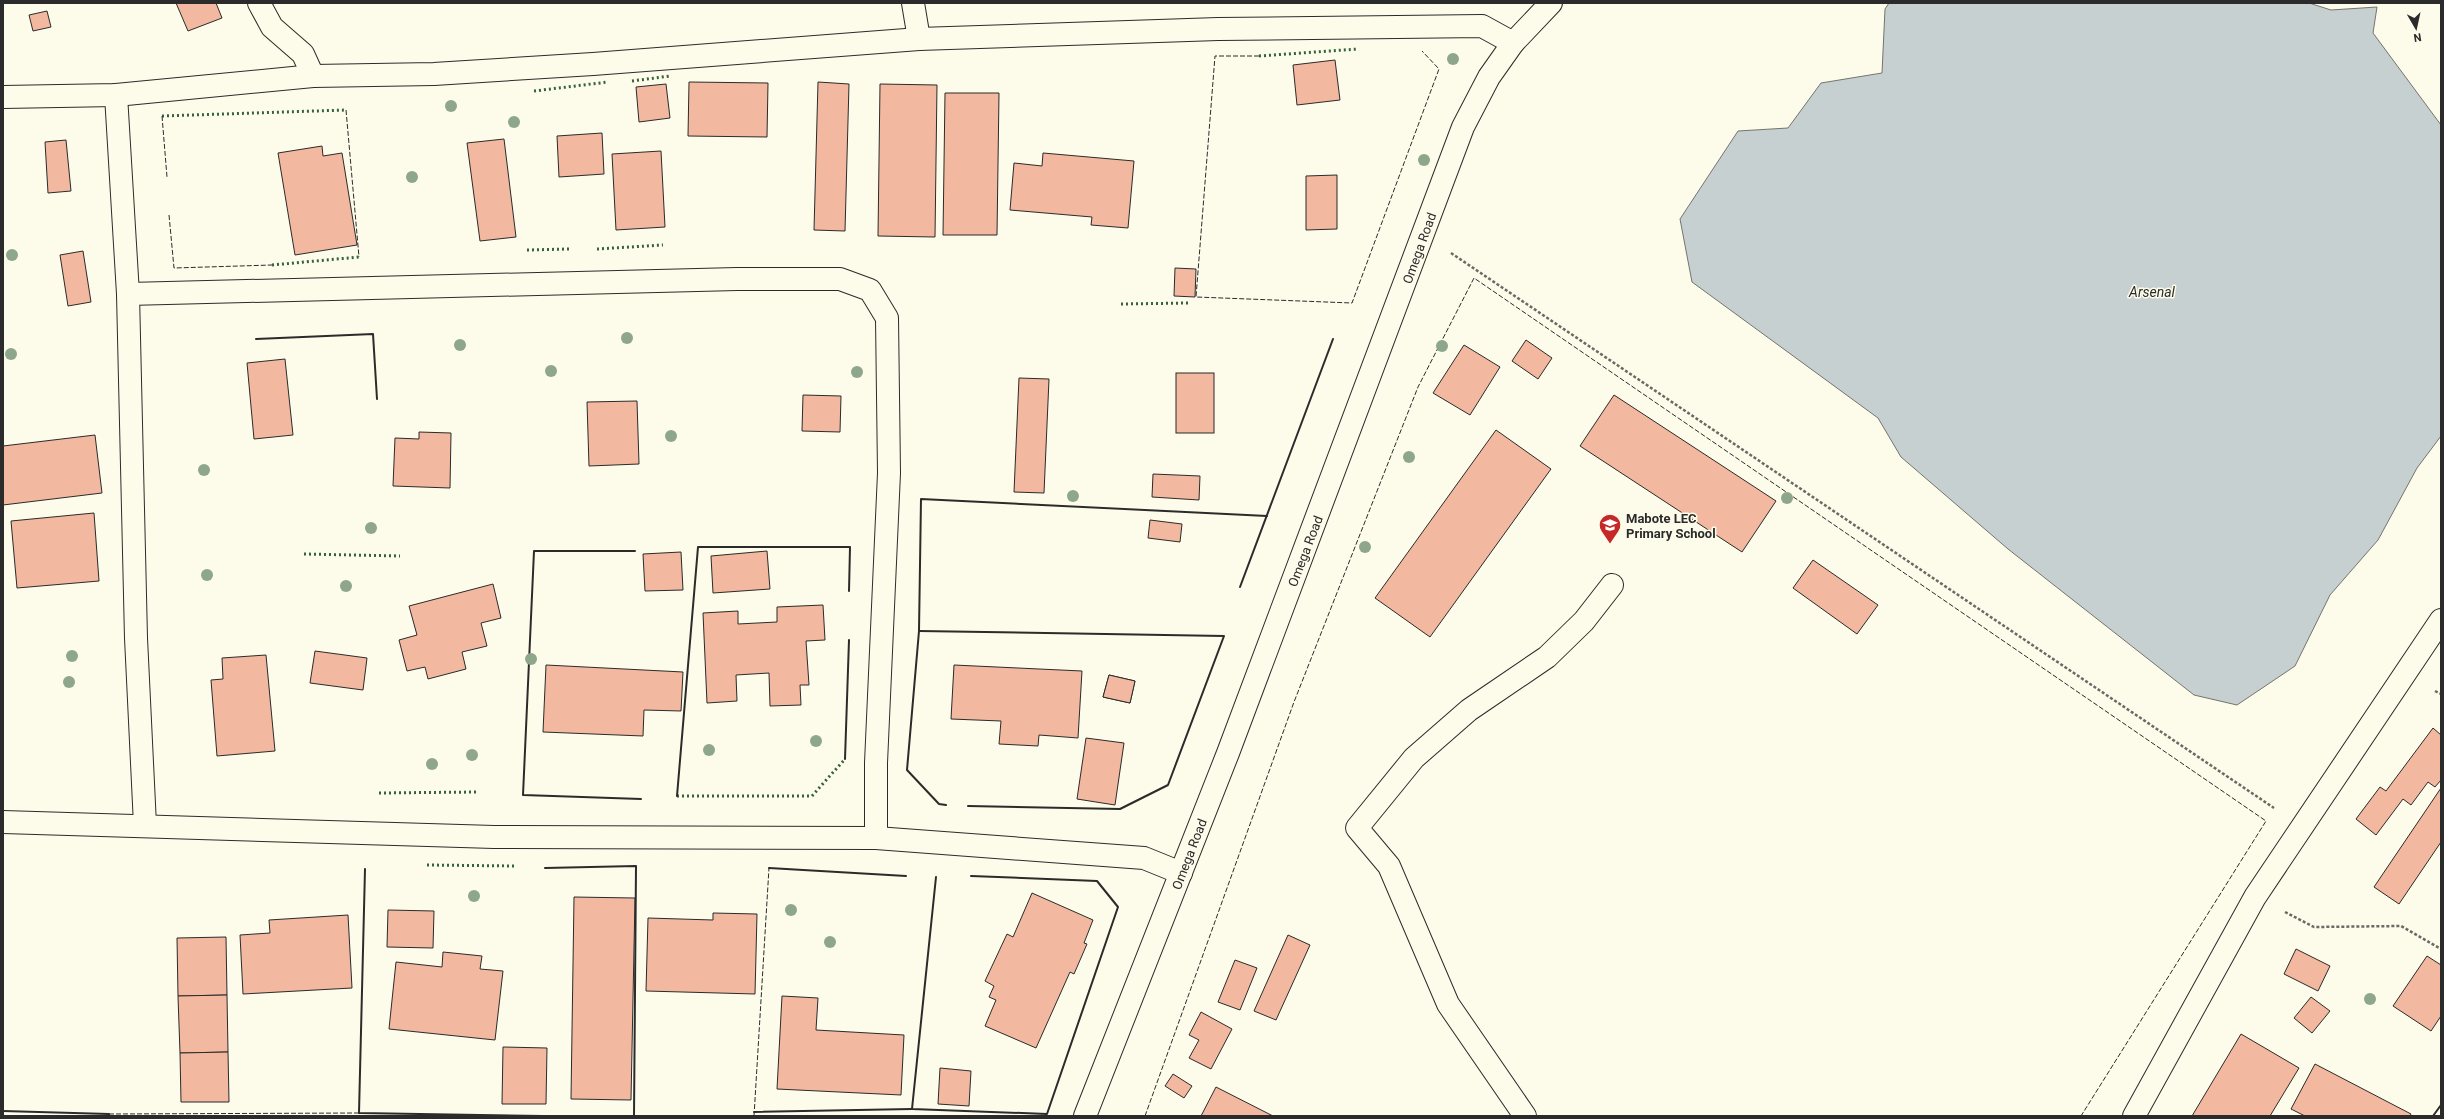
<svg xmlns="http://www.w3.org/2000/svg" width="2444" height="1119" viewBox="0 0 2444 1119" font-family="Roboto,sans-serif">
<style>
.water{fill:#c7d0d0;stroke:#74746e}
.building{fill:#f2b8a0;stroke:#2b2b2b}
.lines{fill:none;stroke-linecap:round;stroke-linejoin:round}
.minor-casing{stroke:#2b2b2b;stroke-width:24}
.path{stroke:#6a6964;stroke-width:2.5;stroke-dasharray:3 2;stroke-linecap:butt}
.minor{stroke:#fdfbea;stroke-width:22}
.hedge{stroke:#34623c;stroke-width:3;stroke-dasharray:2 3;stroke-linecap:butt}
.fence{stroke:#2b2b2b;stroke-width:1;stroke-dasharray:5 2;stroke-linecap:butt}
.wall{stroke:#2b2b2b;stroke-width:2}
.tree{fill:#8ea78a}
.labels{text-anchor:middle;stroke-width:3;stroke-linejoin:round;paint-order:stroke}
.street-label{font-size:13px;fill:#2b2b2b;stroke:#fdfbea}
.poi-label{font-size:13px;font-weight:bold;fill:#2b2b2b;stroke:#fdfbea;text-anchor:start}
.water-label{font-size:14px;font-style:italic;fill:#2b2b2b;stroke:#fdfbea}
</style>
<rect width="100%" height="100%" fill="#fdfbea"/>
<path class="water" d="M1889 3H2309L2331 10 2377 7 2373 33 2441 125V436L2417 468 2378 540 2330 595 2295 666 2237 705 2194 695 2008 549 1901 457 1878 418 1692 282 1680 219 1738 131 1788 128 1821 83 1882 73 1885 9Z"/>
<g class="building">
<path d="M176 3H216L222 18 188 31Z"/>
<path d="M47 11 51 27 33 31 29 15Z"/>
<path d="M1335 60 1340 100 1297 105 1293 65Z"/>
<path d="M689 82 768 83 767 137 688 136Z"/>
<path d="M818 82 849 84 845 231 814 230Z"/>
<path d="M666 84 670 118 639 122 636 87Z"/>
<path d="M880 84 937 85 935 237 878 236Z"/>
<path d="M945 93H999L997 235H943Z"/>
<path d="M602 133 604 174 559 177 557 136Z"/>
<path d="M504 139 516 237 480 241 467 143Z"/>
<path d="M66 140 71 191 48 193 45 142Z"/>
<path d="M322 146 323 156 342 153 357 245 295 255 278 153Z"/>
<path d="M661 151 665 227 616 230 612 154Z"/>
<path d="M1043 153 1134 161 1128 228 1091 225 1092 217 1010 210 1014 163 1042 166Z"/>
<path d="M1337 175V229L1306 230V176Z"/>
<path d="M83 251 91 302 68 306 60 255Z"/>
<path d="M1175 268 1196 269 1195 297 1174 296Z"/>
<path d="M1526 340 1552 358 1538 379 1512 361Z"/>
<path d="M1464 345 1500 367 1470 415 1433 393Z"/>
<path d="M285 359 293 435 254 439 247 363Z"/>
<rect x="1176" y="373" width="38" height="60"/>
<path d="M1019 378 1049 379 1044 493 1014 492Z"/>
<path d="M803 395 841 396 840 432 802 431Z"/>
<path d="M1614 395 1776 501 1742 552 1580 446Z"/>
<path d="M637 401 639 464 589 466 587 402Z"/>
<path d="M1496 430 1551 469 1430 637 1375 598Z"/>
<path d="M419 432 451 433 450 488 393 486 395 438 419 439Z"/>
<path d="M95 435 102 493 3 505V446Z"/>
<path d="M1153 474 1200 476 1199 500 1152 497Z"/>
<path d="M94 513 99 581 17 588 11 521Z"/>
<path d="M1150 520 1182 524 1180 542 1148 538Z"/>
<path d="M767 551 770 589 713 593 711 556Z"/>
<path d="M681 552 683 590 645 591 643 554Z"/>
<path d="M1813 560 1878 605 1857 634 1793 588Z"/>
<path d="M493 584 501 618 481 623 487 646 462 652 466 669 428 679 425 667 407 671 399 640 417 635 409 606Z"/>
<path d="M823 605 825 640 806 641 809 685H800L801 705 770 706 769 673 736 675 737 701 707 703 703 613 738 611V624L777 622V607Z"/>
<path d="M315 651 367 658 363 690 310 683Z"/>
<path d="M266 655 275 751 217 756 211 680 223 679 222 658Z"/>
<path d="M546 665 683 672 681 711 644 710 643 736 543 732Z"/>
<path d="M954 665 1082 671 1078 738 1039 735 1038 746 999 744 1001 721 951 719Z"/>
<path d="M1109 675 1135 681 1130 703 1103 697Z"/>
<path d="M1109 675 1135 681 1130 703 1103 697Z"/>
<path d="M2433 728 2441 735V780L2435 787 2428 782 2411 805 2403 799 2376 835 2356 819 2380 787 2386 791Z"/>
<path d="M1086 738 1124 743 1115 805 1077 799Z"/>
<path d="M2441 788V842L2399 904 2374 887Z"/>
<path d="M1032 893 1093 920 1084 943 1087 944 1074 974 1070 972 1036 1048 985 1026 996 1000 989 997 994 986 985 981 1007 934 1013 937Z"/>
<path d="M574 897 635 898 631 1100 571 1099Z"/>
<path d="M388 910 434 911 433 948 387 947Z"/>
<path d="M713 913 757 914 755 994 646 991 648 918 713 920Z"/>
<path d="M348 915 352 988 243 994 240 935 270 933 269 920Z"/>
<path d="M1288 935 1310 945 1276 1020 1254 1011Z"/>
<path d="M226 937 227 995 178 996 177 938Z"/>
<path d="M2296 949 2330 966 2318 991 2284 974Z"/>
<path d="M443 952 482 956 480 969 503 971 495 1040 389 1029 396 962 442 967Z"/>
<path d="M2427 956 2441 965V1016L2431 1031 2393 1006Z"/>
<path d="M1235 960 1257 968 1240 1010 1218 1002Z"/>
<path d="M227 995 228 1052 180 1053 178 996Z"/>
<path d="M782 996 818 998 816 1030 904 1035 901 1095 777 1089Z"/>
<path d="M2311 997 2330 1011 2312 1033 2294 1018Z"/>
<path d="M1201 1012 1232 1029 1211 1069 1189 1058 1199 1040 1189 1035Z"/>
<path d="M2241 1034 2299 1068 2270 1116H2192Z"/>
<path d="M503 1047 547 1048 546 1104H502Z"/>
<path d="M228 1052 229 1102H181L180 1053Z"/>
<path d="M2315 1064 2411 1114 2410 1116H2305L2291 1109Z"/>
<path d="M940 1068 971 1071 969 1106 938 1104Z"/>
<path d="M1173 1074 1192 1086 1184 1098 1165 1086Z"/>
<path d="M1216 1087 1273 1116H1201Z"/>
</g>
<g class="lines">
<g class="minor-casing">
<g id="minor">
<path d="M259 3 272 27 303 54 313 76"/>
<path d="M913 3 919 39"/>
<path d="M116 95 128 294 136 638 145 825"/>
<path d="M3 97 116 95 313 76 434 74 593 64 919 39 1218 29 1482 26 1513 43"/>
<path d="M128 294 737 279H840L870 290 887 318 889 473 876 763V838"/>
<path d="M3 822 494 837 876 838 1144 858 1181 873"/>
<path d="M1085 1116 1228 753 1463 127 1489 77 1513 43 1551 3"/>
<path d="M1525 1116 1448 1004 1389 866 1357 828 1414 758 1469 710 1547 657 1584 621 1612 585"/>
<path d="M2134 1116 2255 897 2441 620"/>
</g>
</g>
<g class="path">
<path d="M1451 253 2274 808"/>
<path d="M2435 691 2441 694"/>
<path d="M2285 912 2314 927 2401 926 2441 949"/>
</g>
<use href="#minor" class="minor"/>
<g class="hedge">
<path d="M1259 56 1358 49"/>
<path d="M632 81 670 76"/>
<path d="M534 91 608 82"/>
<path d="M162 116 346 110"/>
<path d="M597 249 663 245"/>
<path d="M527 250 569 249"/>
<path d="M272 265 359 257"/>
<path d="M1121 304 1189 303"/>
<path d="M304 554 400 556"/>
<path d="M379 793 477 792"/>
<path d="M677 796H812L845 759"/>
<path d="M427 865 515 866"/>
</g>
<g class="fence">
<path d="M1259 56H1215L1196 297 1352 303 1439 69 1422 51"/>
<path d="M346 110 359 257"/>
<path d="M162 116 167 177"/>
<path d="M169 215 174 268 272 265"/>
<path d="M109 1114 359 1113 360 1116"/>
<path d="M754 1116 769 868"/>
<path d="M1145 1116 1294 702 1418 387 1474 278 2266 821 2081 1116"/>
</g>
<g class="wall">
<path d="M256 339 373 334 377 399"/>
<path d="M635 551H534L523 795 641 799"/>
<path d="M1240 587 1333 339"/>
<path d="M919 631 1224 636 1168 785 1120 809 968 806"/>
<path d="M845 759 849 640"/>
<path d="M677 796 698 547H850L849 591"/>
<path d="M946 805 939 804 907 770 919 631 921 499 1267 516"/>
<path d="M545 868 636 866 634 1116"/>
<path d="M769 868 906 876"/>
<path d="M365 869 359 1113 543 1116"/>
<path d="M936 877 912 1109 1047 1114 1118 907 1097 881 971 876"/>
<path d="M3 1111 109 1114V1116"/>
<path d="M754 1112 912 1109"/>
<path d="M2433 1116 2441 1105"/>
</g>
</g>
<g class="tree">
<circle cx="1453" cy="59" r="6"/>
<circle cx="451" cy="106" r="6"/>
<circle cx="514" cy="122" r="6"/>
<circle cx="1424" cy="160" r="6"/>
<circle cx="412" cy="177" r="6"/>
<circle cx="12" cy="255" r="6"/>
<circle cx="627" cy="338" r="6"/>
<circle cx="460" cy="345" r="6"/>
<circle cx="1442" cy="346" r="6"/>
<circle cx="11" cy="354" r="6"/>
<circle cx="551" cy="371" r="6"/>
<circle cx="857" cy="372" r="6"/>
<circle cx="671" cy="436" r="6"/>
<circle cx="1409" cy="457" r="6"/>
<circle cx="204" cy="470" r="6"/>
<circle cx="1073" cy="496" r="6"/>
<circle cx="1787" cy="498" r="6"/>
<circle cx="371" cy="528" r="6"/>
<circle cx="1365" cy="547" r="6"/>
<circle cx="207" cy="575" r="6"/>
<circle cx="346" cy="586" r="6"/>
<circle cx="72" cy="656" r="6"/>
<circle cx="531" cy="659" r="6"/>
<circle cx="69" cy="682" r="6"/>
<circle cx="816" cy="741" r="6"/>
<circle cx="709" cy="750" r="6"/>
<circle cx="472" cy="755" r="6"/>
<circle cx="432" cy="764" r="6"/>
<circle cx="474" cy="896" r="6"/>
<circle cx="791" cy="910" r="6"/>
<circle cx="830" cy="942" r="6"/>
<circle cx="2370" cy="999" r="6"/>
</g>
<defs>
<g id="school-pin" transform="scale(1.15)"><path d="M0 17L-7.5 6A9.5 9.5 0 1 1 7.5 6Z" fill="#c62828" stroke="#fdfbea"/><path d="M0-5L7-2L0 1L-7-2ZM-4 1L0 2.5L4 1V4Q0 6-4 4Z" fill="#fff"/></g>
</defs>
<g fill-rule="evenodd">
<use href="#school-pin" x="1610" y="525"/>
</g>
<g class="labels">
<g class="street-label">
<text transform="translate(1419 248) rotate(-70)" y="5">Omega Road</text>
<text transform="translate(1305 551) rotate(-69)" y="5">Omega Road</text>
<text transform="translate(1189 854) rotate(-69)" y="5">Omega Road</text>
</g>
<g class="poi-label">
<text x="1626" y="523">Mabote LEC<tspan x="1626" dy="15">Primary School</tspan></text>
</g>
<g class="water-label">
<text x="2152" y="297">Arsenal</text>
</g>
</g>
<rect width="2444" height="1119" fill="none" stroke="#2b2b2b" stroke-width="8"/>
<g transform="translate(2416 28) rotate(171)" stroke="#fdfbea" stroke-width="3" paint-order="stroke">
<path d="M0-3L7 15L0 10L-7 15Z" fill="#2b2b2b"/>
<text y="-6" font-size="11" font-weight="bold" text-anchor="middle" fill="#2b2b2b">N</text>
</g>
</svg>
